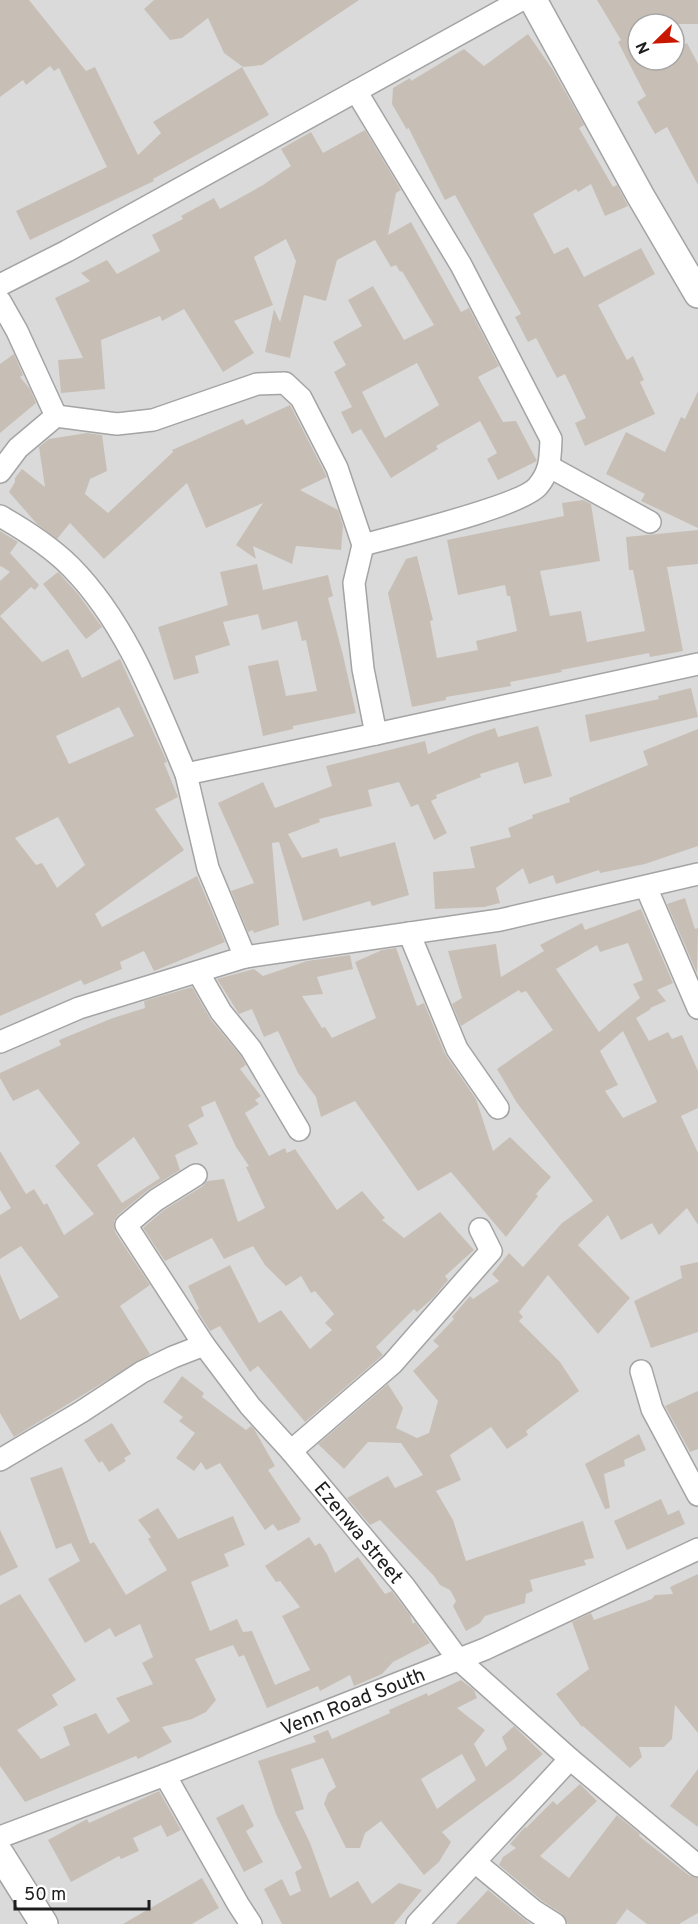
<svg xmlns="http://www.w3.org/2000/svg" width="698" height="1924" viewBox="0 0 698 1924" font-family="Overpass,sans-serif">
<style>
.residential{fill:#dbdada;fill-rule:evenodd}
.building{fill:#c7bfb5;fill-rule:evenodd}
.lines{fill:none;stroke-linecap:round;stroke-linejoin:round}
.minor-casing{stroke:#a4a4a4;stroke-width:24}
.tertiary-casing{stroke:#a4a4a4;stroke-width:30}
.minor{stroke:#fff;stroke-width:21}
.tertiary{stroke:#fff;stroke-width:27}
.labels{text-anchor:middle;stroke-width:4.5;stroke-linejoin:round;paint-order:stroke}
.street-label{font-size:20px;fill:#1d1d1d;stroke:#fff}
</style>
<rect width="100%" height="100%" fill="#efece2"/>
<path class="residential" d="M0 0H698V1924H0ZM638 24H674V60H638Z"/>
<g class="building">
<path d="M0 0H29L86 71 95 67 138 155 161 133 153 122 242 67 269 115 153 179 154 181 30 240 16 211 107 167 59 68 54 71 50 66 26 85 23 80 0 97Z"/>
<path d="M154 0H359L262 65 243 67 224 53 208 18 182 38 170 40 144 9Z"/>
<path d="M597 0H698V24H638V60H674V50L687 43 698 64V185L667 127 655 134 637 102 646 96 618 42 621 40Z"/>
<path d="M528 34 553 70 584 125 579 128 613 187 617 185 628 206 605 216 591 184 578 192 576 189 533 214 554 254 568 247 584 277 641 248 655 274 598 305 627 360 633 356 644 380 640 382 655 414 585 446 575 423 586 418 565 374 557 378 536 338 528 342 515 317 521 314 476 233 455 195 445 200 408 127 407 130 392 104 393 88 410 78 411 81 464 49 484 66Z"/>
<path d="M365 130 401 190 396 193 388 235 411 222 461 312 469 308 499 366 478 377 503 422 516 421 537 461 498 480 487 459 497 453 480 421 436 446 438 449 391 478 361 429 352 434 341 412 352 407 334 372 346 365 333 342 362 326 348 300 373 286 404 340 434 325 402 271 400 272 396 265 391 267 375 240 337 260 326 301 304 295 290 358 265 352 274 309 280 322 296 261 286 239 254 257 273 305 234 321 254 353 223 372 184 309 162 321 160 316 101 340 105 389 61 393 58 360 83 358 55 298 90 281 81 273 107 260 117 274 160 251 152 235 183 219 181 216 214 198 220 209 263 185 291 166 281 149 311 132 323 153ZM417 363 439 405 385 438 362 392Z"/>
<path d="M14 354 23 375 20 377 30 389 36 403 0 433V364Z"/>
<path d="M698 391V528L641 501 645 494 606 474 626 432 665 452 681 417 685 419Z"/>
<path d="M290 405 327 477 300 490 338 510 343 526 341 550 296 546 292 564 253 546 256 559 236 545 263 503 206 528 187 483 104 559 70 523 57 539 37 524 9 492 15 482V478L22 469 45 487 39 447 49 439 87 433 102 435 107 471 90 479 85 494 108 513 173 452 172 450 243 419 246 425Z"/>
<path d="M583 500 591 504 600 561 540 571 550 616 581 611 587 642 645 631 633 570H629L626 537 698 530V564L667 567 683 651 650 657 649 653 561 670 562 672 510 682 511 686 446 697V700L412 707 388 593 406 559 417 556 433 620 430 621 437 658 478 650 476 641 517 631 510 596H507L505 585 458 595 447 540 564 516 562 503Z"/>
<path d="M0 531 18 542 10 553 39 585 35 590 31 587 0 616 42 662 68 649 82 678 120 659 167 762 164 763 178 797 155 809 184 850 95 914 102 927 197 876 225 942 154 971 144 951 120 962 122 969 84 985 81 980 0 1016V581L10 572 1 566 0 567ZM119 707 134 736 69 764 56 736ZM58 817 85 865 57 888 42 863 36 865 15 838Z"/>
<path d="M257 564 263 590 328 575 333 596 328 598 343 655 356 713 293 726V729L263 736 248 666 278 660 286 696 317 691 306 640 302 641 297 621 262 630 258 614 223 622 230 645 195 656 199 673 174 680 158 627 228 605 220 572Z"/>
<path d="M58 572 78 594 102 627 86 639 43 584Z"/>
<path d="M691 688 698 717 590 742 585 715 659 699 658 696Z"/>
<path d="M538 726 552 776 524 784 518 762 480 774 481 777 436 795 437 798 431 801 447 833 434 840 418 804 411 807 399 782 368 790 372 806 319 819 320 822 288 834 302 858 337 848 340 857 395 842 409 895 372 906 370 901 303 921 279 842 272 843 279 925 254 933 253 930 248 932 231 891 254 883 218 803 263 782 275 808 332 786 326 766 425 741 428 754 471 736 495 728 498 737Z"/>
<path d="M698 729V846L645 864 600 873 599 870 556 884 553 875 529 884 523 868 496 888 500 903 484 907 435 909 433 872 475 868 470 847 511 837 508 828 533 818 532 815 570 802 569 798 648 765 643 751Z"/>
<path d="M685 898 695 929 698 928 697 973 667 904Z"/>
<path d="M641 909 673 983 657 990 666 1001 650 1008 651 1009 636 1018 649 1041 668 1032 672 1039 682 1035 698 1071V1108L681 1116 698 1153V1225L687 1208 659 1235 652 1223 621 1240 608 1215 578 1245 630 1298 598 1334 548 1275 519 1312 523 1317 519 1321 560 1362 579 1391 526 1431 528 1435 507 1449 491 1427 450 1455 461 1480 436 1491 453 1520 466 1561 583 1521 594 1558 584 1560 586 1565 530 1580 533 1591 526 1594 525 1603 485 1616 480 1623 466 1631 453 1606 456 1601 450 1590 440 1585 434 1576 380 1520 370 1525 347 1498 388 1476 395 1488 423 1475 401 1443 368 1442 344 1469 318 1444 388 1384 403 1408 396 1428 417 1438 429 1433 438 1401 413 1371 439 1346 433 1341 454 1319 452 1317 470 1296 473 1299 499 1281 492 1274 509 1253 523 1267 562 1223 593 1201 517 1103 497 1069 553 1030 526 991 521 993 519 990 461 1026 452 1004 462 998 448 951 496 944 501 977 544 951 540 945 582 923 585 930ZM628 943 643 980 633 984 640 998 599 1032 556 969 597 945 600 952ZM623 1031 657 1102 623 1118 605 1091 618 1085 600 1051Z"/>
<path d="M396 948 417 1006 424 1003 445 1054 476 1099 493 1151 510 1137 551 1177 536 1194 538 1196 506 1237 451 1172 418 1191 355 1101 321 1117 316 1097 298 1073 278 1031 264 1037 252 1009 239 1014 217 979 254 969 263 976 307 961 350 955 353 969 317 977 323 994 302 996 322 1028 325 1027 332 1038 376 1018 355 962 382 950Z"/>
<path d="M192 987 211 1020 241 1056 246 1065 240 1069 261 1096 255 1100 259 1104 245 1113 269 1156 285 1148 287 1153 295 1149 337 1210 362 1191 385 1218 382 1220 404 1238 440 1212 474 1250 445 1276 448 1280 433 1298 417 1312 414 1309 376 1347 383 1355 305 1422 258 1366 250 1372 220 1326 210 1331 197 1310 199 1309 188 1286 230 1265 259 1323 281 1310 310 1349 332 1330 325 1323 334 1314 315 1291 311 1293 301 1276 286 1286 265 1265 253 1246 224 1259 212 1238 165 1261 143 1228 164 1210 203 1186 207 1181 224 1179 238 1222 265 1208 246 1167 249 1166 236 1147 215 1101 201 1107 204 1116 188 1125 198 1144 175 1155 180 1170 148 1190 118 1215 114 1221 115 1232 150 1285 120 1306 150 1354 14 1437 0 1413V1274L20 1320 59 1297 21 1246 0 1259V1215L11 1208 0 1190V1151L26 1194 34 1189 44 1205 47 1203 64 1235 94 1214 55 1166 80 1143 38 1089 13 1101 0 1078V1073L61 1045 59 1040 113 1018 145 1008 144 1001ZM134 1137 160 1178 122 1203 97 1165Z"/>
<path d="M698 1262V1332L651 1348 634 1301 682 1278 680 1266Z"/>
<path d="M182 1376 204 1393 202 1397 246 1430 251 1426 254 1429 275 1466 268 1470 301 1519 299 1521 300 1522 278 1531 273 1524 265 1530 220 1463 206 1470 201 1462 194 1471 176 1458 195 1433 179 1421 183 1417 163 1402Z"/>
<path d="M698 1391V1449L690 1452 665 1406Z"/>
<path d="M112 1423 131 1454 124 1458 126 1461 109 1472 102 1461 99 1463 84 1440Z"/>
<path d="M639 1434 646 1450 624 1460 625 1466 604 1474 610 1508 605 1509 585 1464Z"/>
<path d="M62 1467 90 1544 94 1542 126 1595 167 1570 148 1539 151 1537 138 1520 158 1508 178 1539 233 1516 245 1545 224 1554 229 1566 191 1582 210 1631 237 1619 243 1632 252 1631 275 1685 310 1670 282 1616 300 1607 280 1581 276 1582 265 1566 309 1537 315 1546 320 1543 327 1554 335 1573 358 1557 385 1594 392 1591 394 1594 410 1615 413 1624 415 1622 430 1643 393 1662 382 1674 354 1686 350 1675 320 1691 318 1686 267 1708 244 1655 239 1657 233 1645 195 1659 216 1700 206 1712 192 1719 162 1727 172 1742 138 1759 136 1756 25 1802 0 1766V1605L20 1594 76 1680 52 1695 58 1705 17 1730 41 1759 70 1745 63 1727 96 1713 108 1734 130 1721 116 1698 153 1684 142 1663 153 1657 140 1624 115 1637 110 1628 85 1643 48 1579 80 1561 71 1543 56 1549 30 1478Z"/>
<path d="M661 1499 668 1515 679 1510 685 1524 627 1550 614 1521Z"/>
<path d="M0 1530 18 1567 0 1576Z"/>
<path d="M698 1574V1733L675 1705 672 1739 664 1747H639L642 1757 630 1768 583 1726 582 1727 556 1694 589 1669 572 1622 591 1613 594 1620 652 1599 655 1595 673 1594 670 1587Z"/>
<path d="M461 1680 474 1690 477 1698 457 1708 485 1730 474 1744 486 1767 507 1749 502 1737 514 1726 543 1754 514 1779 442 1832 451 1842 439 1862 424 1875 381 1821 365 1833 360 1848H346L324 1804 328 1793 336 1787 323 1758 291 1769 304 1809 295 1812 310 1843 330 1898 358 1881 372 1904 399 1883 422 1890 394 1924H282L264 1889 282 1879 290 1896 301 1891 295 1872 302 1868 276 1814 258 1761 316 1742 313 1736 328 1730 332 1739 390 1713 389 1710 427 1693 428 1696ZM462 1754 476 1780 437 1809 421 1779Z"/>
<path d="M698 1769V1827L670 1806Z"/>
<path d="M580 1784 597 1801 540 1856 569 1878 617 1815 640 1834 639 1836 690 1876 698 1878V1913L679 1924H647L627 1909 616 1924H568L562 1914 541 1900 499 1865 503 1857 516 1848 510 1844 525 1827 526 1828 553 1801 557 1805Z"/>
<path d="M159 1791 181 1830 167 1837 161 1825 133 1838 139 1851 121 1859 119 1856 71 1882 48 1840 87 1819 89 1823Z"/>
<path d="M243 1804 254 1826 246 1831 263 1862 244 1872 216 1818Z"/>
<path d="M202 1878 219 1908 192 1924H123Z"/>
<path d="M488 1890 525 1920 531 1924H456Z"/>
</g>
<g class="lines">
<g class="minor-casing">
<g id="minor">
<path d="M356 91 461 265 551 439C550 458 551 470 538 486 522 506 395 536 363 545"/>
<path d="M0 285 67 251 521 0"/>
<path d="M0 301 17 331 56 416 18 448 0 472"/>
<path d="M56 416 117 424 153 420 257 384 285 383 301 398 337 468 363 545 354 583 363 669 376 734 186 774 208 868 245 957"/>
<path d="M550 467 650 522"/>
<path d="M0 516C23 529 52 548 71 567 127 624 155 701 186 774"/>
<path d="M376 734 698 664"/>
<path d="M646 887 698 1008"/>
<path d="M409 933 457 1049 498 1108"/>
<path d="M198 972 221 1012 251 1049 299 1130"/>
<path d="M0 1042 79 1008 245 957 500 920 698 874"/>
<path d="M196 1175 156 1200 126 1225 204 1345"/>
<path d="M641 1371 652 1409 698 1495"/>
<path d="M291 1451 392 1364 491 1251 480 1229"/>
<path id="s1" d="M0 1460 81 1412 142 1372 173 1357 204 1345 250 1406 291 1451 404 1586 458 1659 570 1759 698 1866"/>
<path d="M165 1775 238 1904 251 1924"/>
<path id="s2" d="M0 1837 165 1775 485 1649 698 1549"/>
<path d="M475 1862 533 1910 555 1924"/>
<path d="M417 1924 570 1759"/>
</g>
</g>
<g class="tertiary-casing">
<g id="tertiary">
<path d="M533 0 640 195 698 294"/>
<path d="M0 1854 44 1924"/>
</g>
</g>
<use href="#minor" class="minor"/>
<use href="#tertiary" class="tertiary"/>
</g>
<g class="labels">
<g class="street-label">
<text dy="7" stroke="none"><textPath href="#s1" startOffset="478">Ezenwa street</textPath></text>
<text dy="7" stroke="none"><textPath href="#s2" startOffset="378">Venn Road South</textPath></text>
</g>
</g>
<g transform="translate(656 42) rotate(246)"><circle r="28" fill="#ffffff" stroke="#a5a5a5" stroke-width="1.5"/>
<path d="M0-4.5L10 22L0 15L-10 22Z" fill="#ca1800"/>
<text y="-9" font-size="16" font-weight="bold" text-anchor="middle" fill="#1d1d1d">N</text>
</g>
<path d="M15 1900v9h134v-9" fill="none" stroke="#1d1d1d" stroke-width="3"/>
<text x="24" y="1900" font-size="18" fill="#1d1d1d" stroke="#ffffff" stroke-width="4.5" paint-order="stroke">50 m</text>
</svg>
